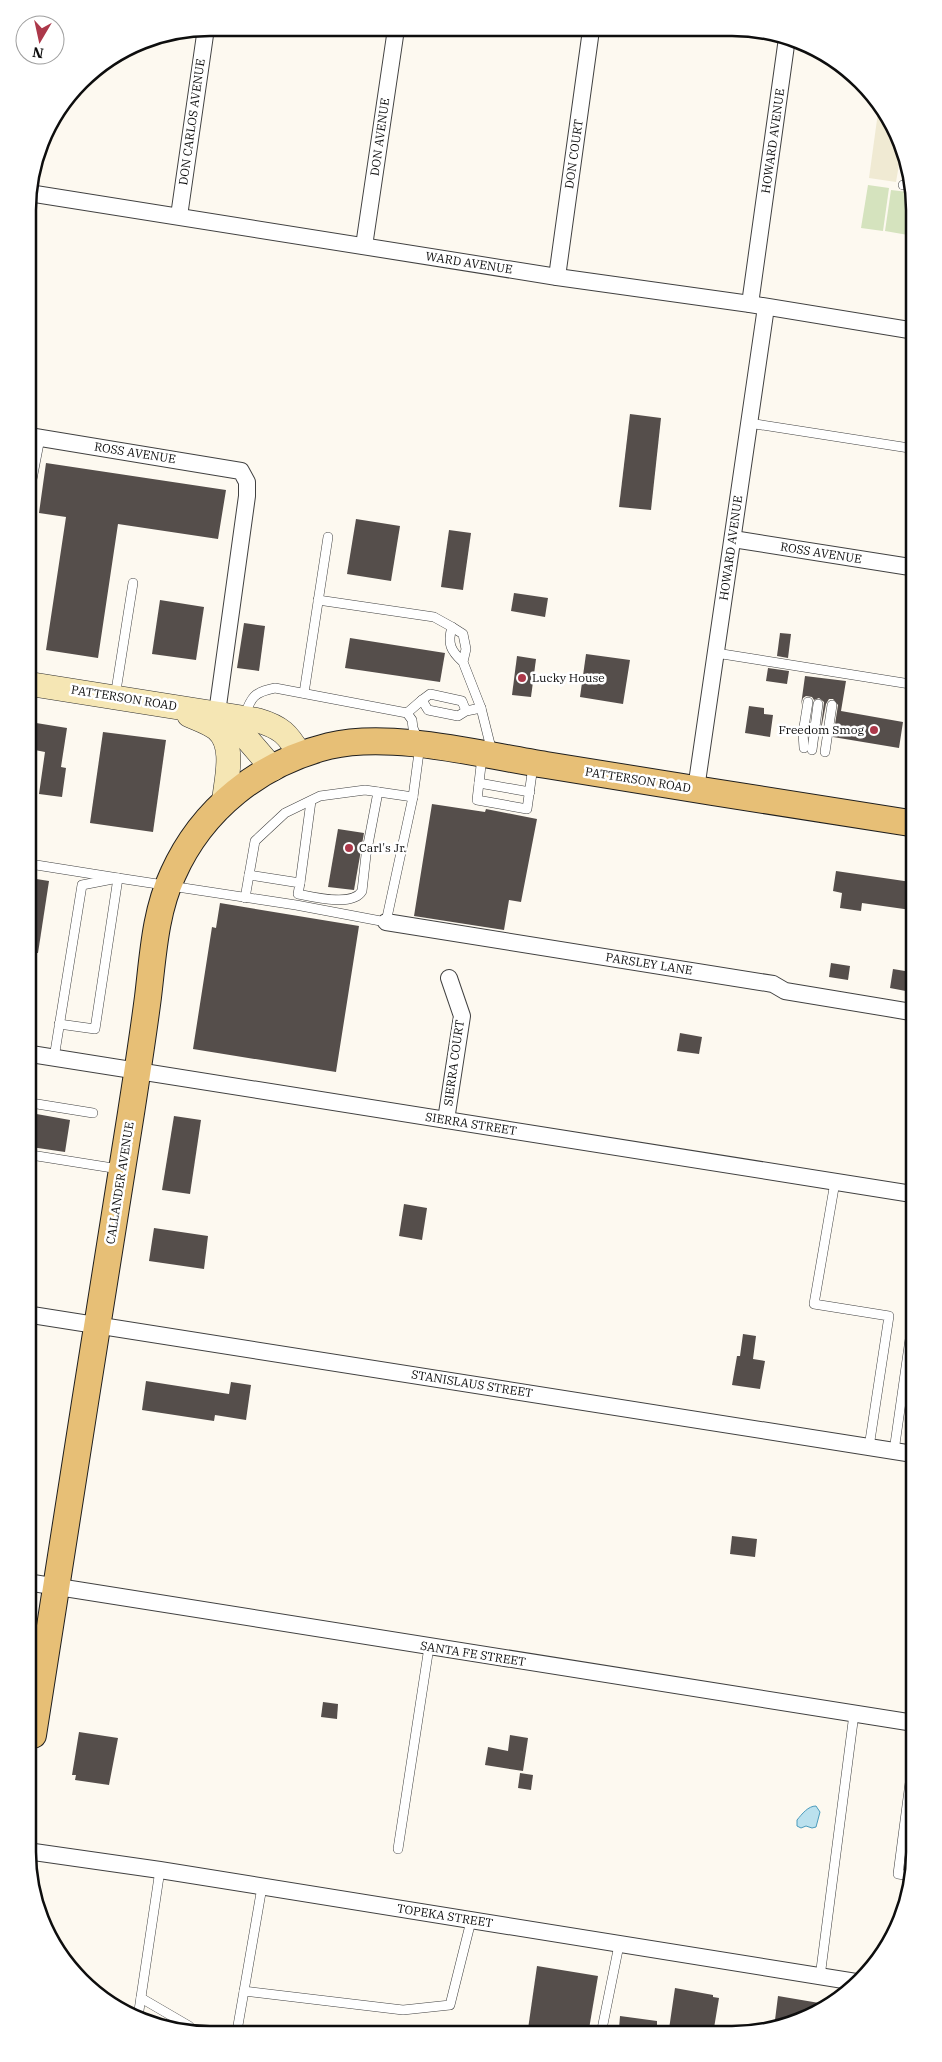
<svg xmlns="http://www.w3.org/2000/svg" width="942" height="2062" viewBox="0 0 942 2062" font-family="'IBM Plex Serif',serif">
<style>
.farmland{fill:#f0ead3}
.green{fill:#d5e3be}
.water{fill:#bbe1ee;stroke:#4b9bbc}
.building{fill:#554e4b}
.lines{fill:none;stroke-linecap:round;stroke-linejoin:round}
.lane-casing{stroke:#414141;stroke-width:10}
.street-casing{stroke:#414141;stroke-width:18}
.secondary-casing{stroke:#303030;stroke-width:25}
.primary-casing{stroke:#1f1f1f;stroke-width:28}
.lane{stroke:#fff;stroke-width:9}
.street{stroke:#fff;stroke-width:16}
.secondary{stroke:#f5e6b4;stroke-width:24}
.primary{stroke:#e7bf76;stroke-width:26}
.poi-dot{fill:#ac384a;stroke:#fff;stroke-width:2}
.labels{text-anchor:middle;stroke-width:5;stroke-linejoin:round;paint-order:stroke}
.street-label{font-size:12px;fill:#0e0e0e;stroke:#fff}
.poi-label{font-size:12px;fill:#0e0e0e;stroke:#fff;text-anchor:start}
.rim{fill:none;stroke:#0e0e0e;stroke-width:2.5}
</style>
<rect width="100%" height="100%" fill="#fdf9f0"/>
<path class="farmland" d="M879 105 890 119 902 147 896 182 869 178Z"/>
<g class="green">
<path d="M868 185 889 188 883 231 861 228Z"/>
<path d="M891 190 908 192V235L885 231Z"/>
</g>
<path class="water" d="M816 1806 820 1812 816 1827 812 1828 806 1826 801 1828 797 1826V1820C802 1814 808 1806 816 1806Z"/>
<g class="building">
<path d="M630 414 661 418 651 510 619 507Z"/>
<path d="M46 463 226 490 218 539 118 524 98 658 46 650 66 517 39 513Z"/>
<path d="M356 519 400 526 391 581 347 574Z"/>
<path d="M449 530 471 533 463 590 441 587Z"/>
<path d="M514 593 548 598 545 617 511 611Z"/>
<path d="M160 600 204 607 196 660 152 654Z"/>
<path d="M244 623 265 626 259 671 237 668Z"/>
<path d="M780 633 791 634 788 658 777 656Z"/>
<path d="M350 638 445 653 440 682 345 668Z"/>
<path d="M586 654 630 660 623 704 580 697Z"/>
<path d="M517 656 536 659 531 697 512 695Z"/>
<path d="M768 668 789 671 787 684 766 681Z"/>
<path d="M805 676 846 681 841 711 903 722 899 748 833 737 838 705 833 699H829L826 704 820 735 824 702 819 698 814 700 812 697 806 696 803 698 801 705Z"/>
<path d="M749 706 764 708V714L773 715 770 737 745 733Z"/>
<path d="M30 722 67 728 61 767 66 768 62 797 39 794 45 752 30 749Z"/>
<path d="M103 732 166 740 153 832 90 823Z"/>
<path d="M432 804 485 812 486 809 537 819 521 902 509 900 504 930 414 916Z"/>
<path d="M338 829 364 833 354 890 328 887Z"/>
<path d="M836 871 911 882V910L862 903 861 911 840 908 842 893 833 891Z"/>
<path d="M30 878 49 881 38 953H31Z"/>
<path d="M220 903 359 926 336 1072 193 1049 212 927 216 928Z"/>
<path d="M831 963 850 966 848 980 829 977Z"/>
<path d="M893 969 911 972V992L890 988Z"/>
<path d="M680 1033 702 1037 699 1054 677 1051Z"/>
<path d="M31 1113 70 1120 65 1152 31 1147Z"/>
<path d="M174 1116 201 1120 190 1194 162 1190Z"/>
<path d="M404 1204 427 1208 422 1240 399 1236Z"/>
<path d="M154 1228 208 1236 204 1269 149 1261Z"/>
<path d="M743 1334 756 1336 753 1359 765 1361 760 1389 732 1385 737 1356H740Z"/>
<path d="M146 1381 229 1394 231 1382 251 1385 246 1420 215 1415 214 1421 142 1410Z"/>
<path d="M732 1536 757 1539 755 1557 730 1554Z"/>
<path d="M323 1702 338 1704 337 1719 321 1717Z"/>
<path d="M79 1732 118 1738 109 1785 75 1780 76 1775H72Z"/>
<path d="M510 1735 528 1738 523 1771 485 1765 488 1747 508 1751Z"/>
<path d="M520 1773 533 1775 531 1790 518 1788Z"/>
<path d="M537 1966 598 1976 589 2029H528Z"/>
<path d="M675 1988 713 1995V1997L719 1998 714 2028 669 2029Z"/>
<path d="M778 1996 831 2005 779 2028H774Z"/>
<path d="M620 2016 657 2021V2029H619Z"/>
</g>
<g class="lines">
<g class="lane-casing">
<g id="lane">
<path d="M903 185H908"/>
<path d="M749 423 909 448"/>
<path d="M29 495 40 438"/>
<path d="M318 600 434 617 452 627"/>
<path d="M716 653 910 684"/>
<path d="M463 662C451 651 447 644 452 627L463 634 466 649 463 662 481 708 492 752"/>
<path d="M304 693 328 537"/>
<path d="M115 697 133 583"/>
<path d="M466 711 462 701 430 694 422 700 428 710 458 716 466 711 481 708"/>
<path d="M407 713 422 700"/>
<path d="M804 748 803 733 808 702"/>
<path d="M812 750 818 704"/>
<path d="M825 752 832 705"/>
<path d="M482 757 477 800 527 809 533 766"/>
<path d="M479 783 530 792"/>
<path d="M30 864 118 878 95 1029 59 1024"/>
<path d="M249 875 300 883 298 894C313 897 353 907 362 891L366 855 378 792"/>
<path d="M300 883 311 801"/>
<path d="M245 898 255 841 285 813 320 796 365 790 413 797"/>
<path d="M54 1058 82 885 118 878 296 905 386 922 413 797 420 745 413 728 412 720 407 713 275 688C254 692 251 697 244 717"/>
<path d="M31 1103 93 1113"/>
<path d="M31 1155 119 1169"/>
<path d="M835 1182 814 1304 889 1316 869 1447"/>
<path d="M894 1451 912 1325"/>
<path d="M398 1849 429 1647"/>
<path d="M911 1876 898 1874 914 1752"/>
<path d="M262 1887 244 1991 403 2010 450 2005 471 1921"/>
<path d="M820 1977 854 1714"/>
<path d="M141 1998 189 2026 188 2031"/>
<path d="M138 2017 160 1870"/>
<path d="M602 2029 619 1945"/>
<path d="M237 2031 244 1991"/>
</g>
</g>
<g class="street-casing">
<g id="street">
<path d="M29 193 557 277 750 304 909 330"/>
<path d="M179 216 206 28"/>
<path d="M364 246 396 29"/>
<path d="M557 277 591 30"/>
<path d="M750 304 787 38"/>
<path d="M29 436 241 471 247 482V496L217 713"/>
<path d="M733 539 910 567"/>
<path d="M696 789 766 307"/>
<path d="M386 922 773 984 785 991 911 1012"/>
<path d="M31 1054 912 1194"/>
<path d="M446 1120 462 1016 449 978"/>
<path d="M32 1315 913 1454"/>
<path d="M33 1583 914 1723"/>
<path d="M34 1852 160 1870 856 1982"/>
</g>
</g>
<g class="secondary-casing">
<g id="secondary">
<path d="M30 684 257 720C281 727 288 734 300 755"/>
<path d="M219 714 243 734 273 769"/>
<path d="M189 715C198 719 210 723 217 729 236 745 226 780 224 801"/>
</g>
</g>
<g class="primary-casing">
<path id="primary" d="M33 1735C65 1528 98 1320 131 1113 137 1074 143 1036 148 997 153 956 155 912 173 874 202 809 260 763 329 746 392 731 482 755 546 765 667 785 789 804 910 823"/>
</g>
<use href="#lane" class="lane"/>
<use href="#street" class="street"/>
<use href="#secondary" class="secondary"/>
<use href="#primary" class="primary"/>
</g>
<g class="poi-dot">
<circle cx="522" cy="678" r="5"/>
<circle cx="874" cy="730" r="5"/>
<circle cx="349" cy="848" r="5"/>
</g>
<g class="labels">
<g class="street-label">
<text transform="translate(192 122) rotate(-82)" y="4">DON CARLOS AVENUE</text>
<text transform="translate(380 137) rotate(-82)" y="4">DON AVENUE</text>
<text transform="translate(773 141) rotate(-82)" y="4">HOWARD AVENUE</text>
<text transform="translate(574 154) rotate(-82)" y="4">DON COURT</text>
<text transform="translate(469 263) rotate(9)" y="4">WARD AVENUE</text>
<text transform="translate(135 453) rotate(9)" y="4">ROSS AVENUE</text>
<text transform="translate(731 548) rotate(-82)" y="4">HOWARD AVENUE</text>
<text transform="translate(821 553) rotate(9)" y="4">ROSS AVENUE</text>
<text transform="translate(124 698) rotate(9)" y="4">PATTERSON ROAD</text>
<text transform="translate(638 780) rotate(9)" y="4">PATTERSON ROAD</text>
<text transform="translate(649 964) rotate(9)" y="4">PARSLEY LANE</text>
<text transform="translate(454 1063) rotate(-82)" y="4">SIERRA COURT</text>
<text transform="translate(471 1124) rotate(9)" y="4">SIERRA STREET</text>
<text transform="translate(120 1183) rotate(-81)" y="4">CALLANDER AVENUE</text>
<text transform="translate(472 1384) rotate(9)" y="4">STANISLAUS STREET</text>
<text transform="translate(473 1654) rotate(9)" y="4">SANTA FE STREET</text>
<text transform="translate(445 1916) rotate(9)" y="4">TOPEKA STREET</text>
</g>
<g class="poi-label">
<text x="532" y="682">Lucky House</text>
<text x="864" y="734" text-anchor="end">Freedom Smog</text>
<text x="359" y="852">Carl's Jr.</text>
</g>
</g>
<path d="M0 0H942V2062H0ZM210 36H732A174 174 0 0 1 906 210V1852A174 174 0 0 1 732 2026H210A174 174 0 0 1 36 1852V210A174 174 0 0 1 210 36Z" fill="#fff" fill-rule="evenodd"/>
<path class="rim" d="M210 36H732A174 174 0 0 1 906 210V1852A174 174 0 0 1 732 2026H210A174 174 0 0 1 36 1852V210A174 174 0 0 1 210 36Z"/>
<g transform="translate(40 40) rotate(189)"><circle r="24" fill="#ffffff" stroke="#9f9f9f"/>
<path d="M0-4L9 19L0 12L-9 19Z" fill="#ac384a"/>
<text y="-8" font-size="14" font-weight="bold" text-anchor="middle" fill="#0e0e0e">N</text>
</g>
</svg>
